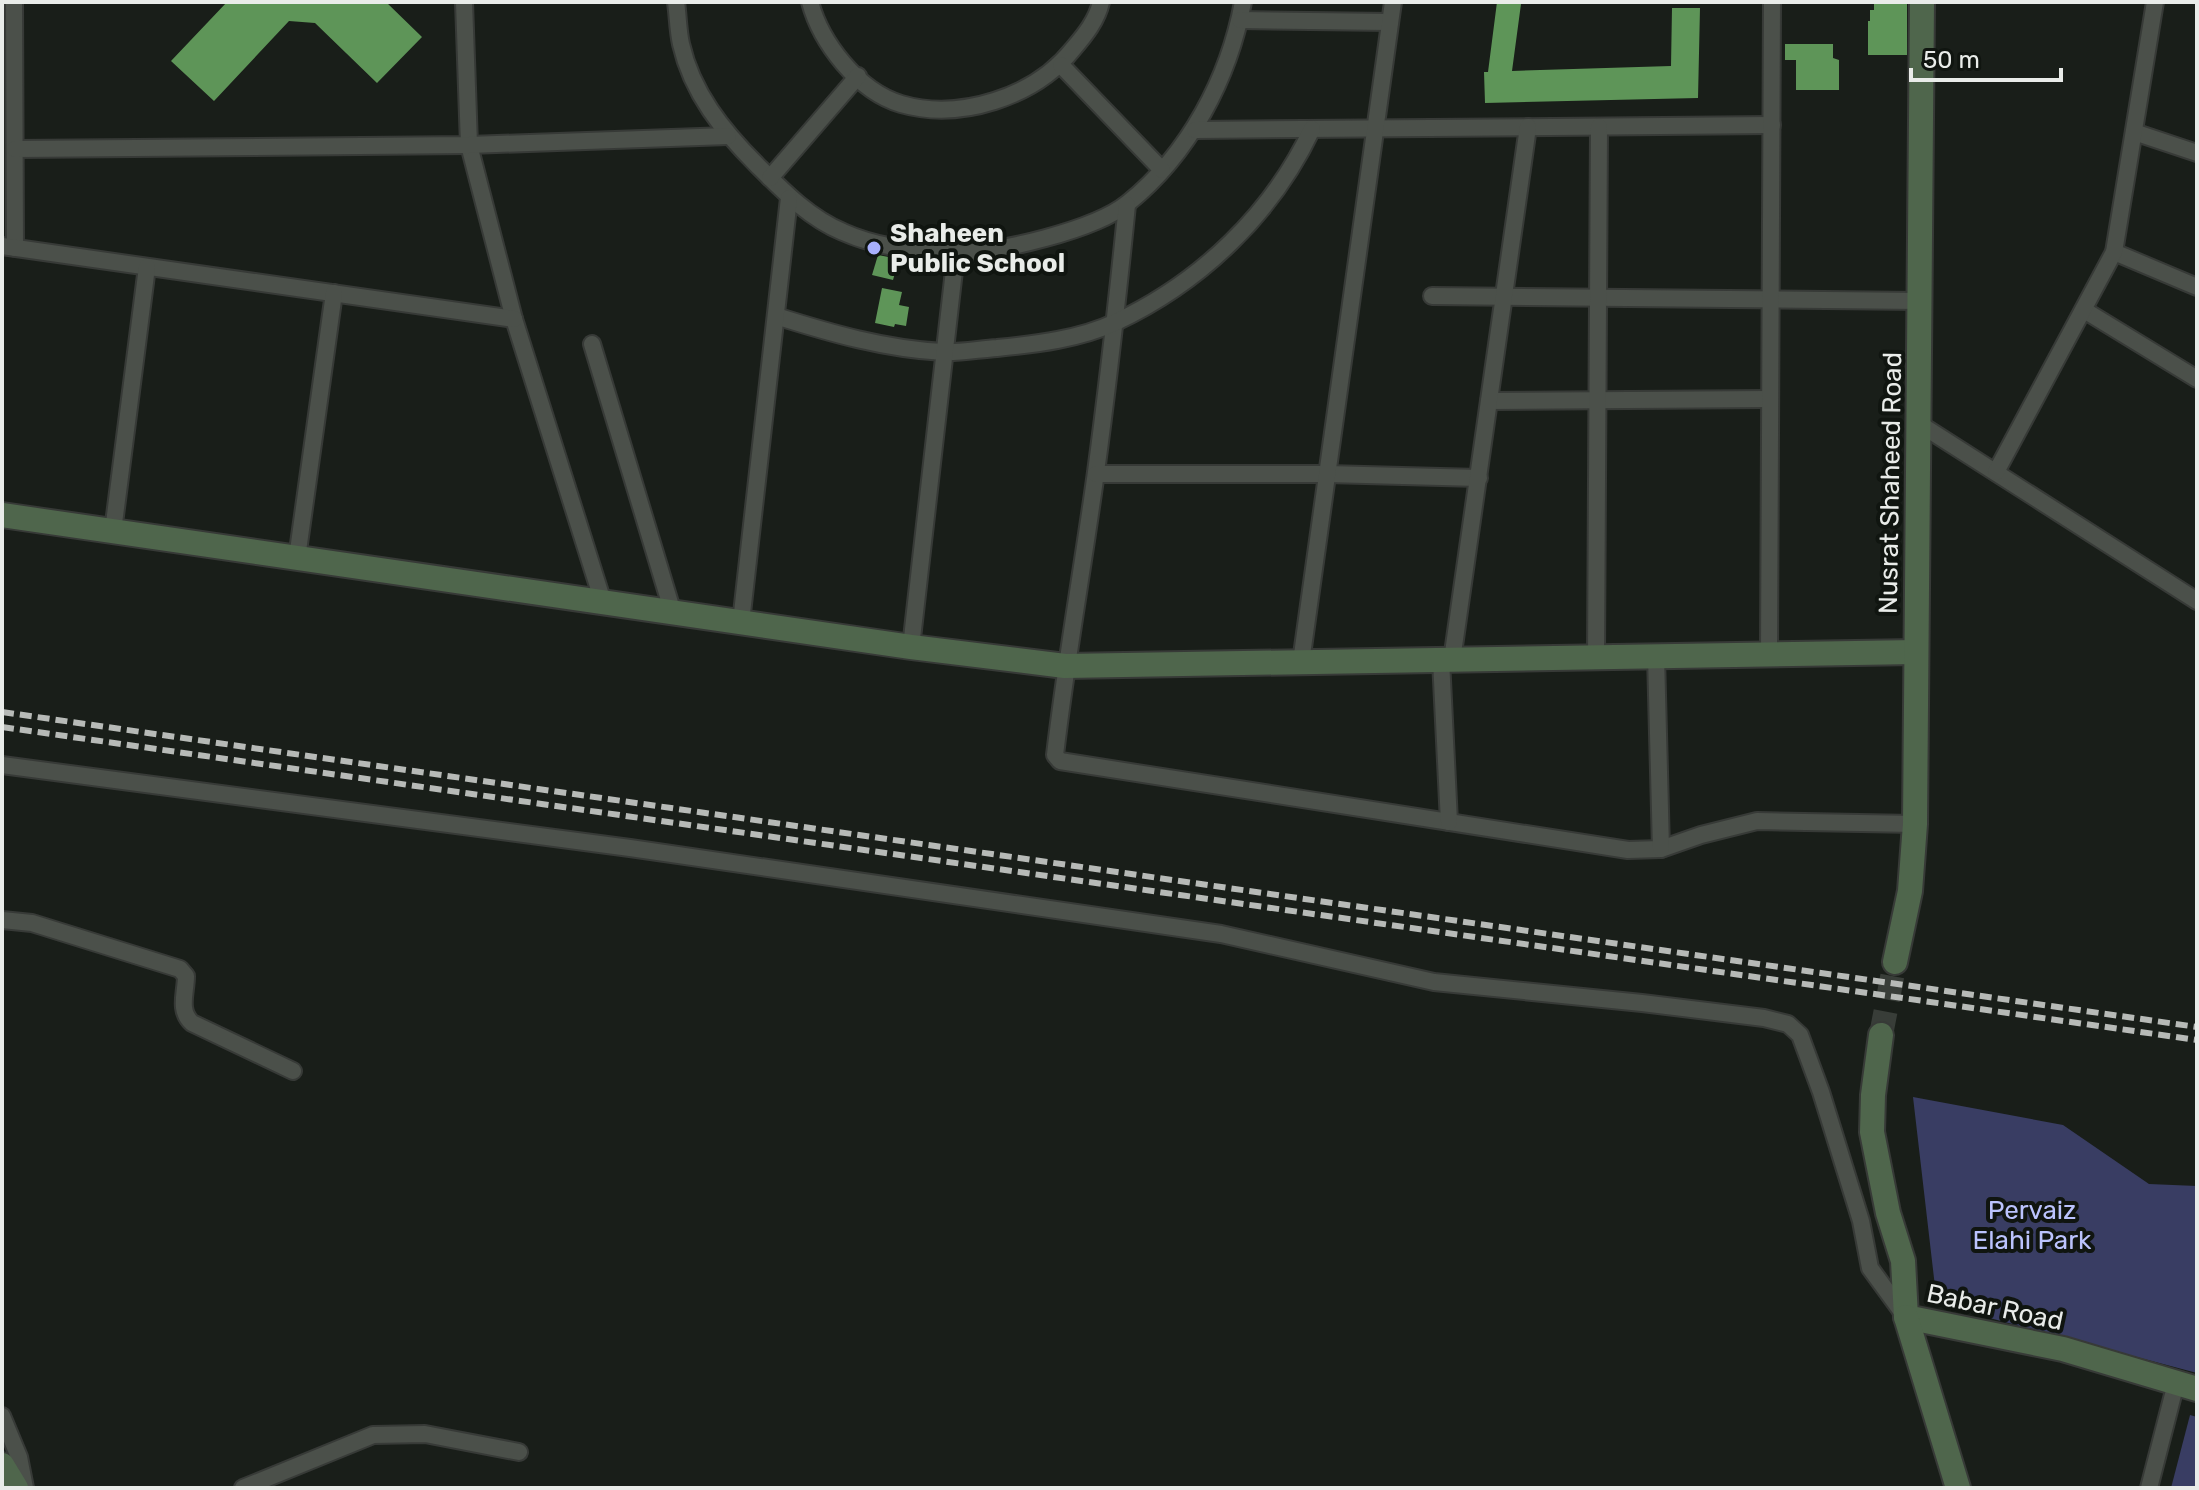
<svg xmlns="http://www.w3.org/2000/svg" width="2199" height="1490" viewBox="0 0 2199 1490" font-family="Rubik,sans-serif">
<style>
.green{fill:#393d63}
.building{fill:#5e9558}
.lines{fill:none;stroke-linecap:round;stroke-linejoin:round}
.secondary-tunnel{stroke:#383d38;stroke-width:24;stroke-dasharray:24 12;stroke-linecap:butt}
.street-casing{stroke:#373a37;stroke-width:20}
.secondary-casing{stroke:#373a37;stroke-width:28}
.street{stroke:#4b504a;stroke-width:16}
.secondary{stroke:#4f664c;stroke-width:24}
.rail{stroke:#b7bab7;stroke-width:6;stroke-dasharray:12 6;stroke-linecap:butt}
.poi-dot{fill:#a8b0fc;stroke:#101510;stroke-width:3}
.labels{text-anchor:middle;stroke-width:8;stroke-linejoin:round;paint-order:stroke}
.poi-label{font-size:26px;font-weight:bold;fill:#e9ece9;stroke:#101510;text-anchor:start}
.street-label{font-size:26px;fill:#e9ece9;stroke:#101510}
.park-label{font-size:26px;fill:#bbc3fd;stroke:#101510}
</style>
<rect width="100%" height="100%" fill="#191e19"/>
<g class="green">
<path d="M1913 1097 2063 1125 2149 1184 2197 1186V1373L1937 1304Z"/>
<path d="M2190 1415 2197 1417V1488H2171Z"/>
</g>
<g class="building">
<path d="M227 2H386L422 37 377 83 315 23 289 21 214 101 171 61Z"/>
<path d="M1497 2 1521 4 1512 71 1671 66 1672 8H1700L1698 98 1485 103 1484 72H1488Z"/>
<path d="M1874 2H1907V55H1868V21H1870V10H1874Z"/>
<path d="M1785 44H1833V58L1839 60V90H1796V60H1785Z"/>
<path d="M878 255 899 259 893 280 872 275Z"/>
<path d="M882 288 902 292 899 305 909 307 906 326 895 324 894 327 875 323Z"/>
</g>
<g class="lines">
<path class="secondary-tunnel" d="M1881 1035 1895 962"/>
<g class="street-casing">
<g id="street">
<path d="M14 2 15 248"/>
<path d="M464 2 469 145 514 319 603 602"/>
<path d="M676 2C678 16 678 31 681 44 692 93 723 131 757 165 782 190 809 218 843 232 876 247 919 252 955 253 998 253 1095 230 1128 203 1189 154 1229 78 1243 2"/>
<path d="M810 2C821 43 858 91 901 104 960 121 1035 97 1073 49 1085 35 1097 20 1101 2"/>
<path d="M1240 20 1390 22"/>
<path d="M1061 65 1162 170"/>
<path d="M1195 130 1772 125"/>
<path d="M2134 132 2197 153"/>
<path d="M15 149 469 145 728 136"/>
<path d="M770 178 858 76"/>
<path d="M1127 205C1118 294 1108 383 1096 472 1083 567 1066 660 1055 755L1060 761 1628 850 1661 849 1701 835 1757 821 1915 824"/>
<path d="M2 246 514 319"/>
<path d="M2114 252 2197 287"/>
<path d="M1432 296 1920 301"/>
<path d="M2084 310 2197 379"/>
<path d="M776 316C830 333 885 349 943 352 960 353 980 349 997 348 1037 344 1080 339 1116 322 1201 282 1272 214 1312 129"/>
<path d="M592 344 673 613"/>
<path d="M1489 401 1770 399"/>
<path d="M1918 423 2197 601"/>
<path d="M1996 472 2114 252 2155 2"/>
<path d="M1096 474H1327L1479 478"/>
<path d="M113 531 147 267"/>
<path d="M297 558 334 293"/>
<path d="M741 622 789 198"/>
<path d="M911 647 956 253"/>
<path d="M1769 654 1772 2"/>
<path d="M1656 656 1661 849"/>
<path d="M1596 657 1599 127"/>
<path d="M1441 660 1449 822"/>
<path d="M1452 660 1528 127"/>
<path d="M1301 662 1393 2"/>
<path d="M2 765 630 848 1221 934 1434 982 1642 1003 1764 1018 1788 1024 1800 1035 1821 1092 1861 1221 1870 1268 1905 1316"/>
<path d="M2 920 32 923 180 969 186 976C186 993 178 1010 192 1023L293 1071"/>
<path d="M2 1416 19 1457 25 1488"/>
<path d="M243 1488 373 1435 425 1434 519 1452"/>
<path d="M2149 1488 2176 1383"/>
</g>
</g>
<g class="secondary-casing">
<g id="secondary">
<path d="M2 515 911 647 1065 666 1916 652"/>
<path d="M1895 962 1910 891 1915 824 1922 2"/>
<path d="M1881 1035 1873 1095 1872 1132 1888 1213 1903 1261 1906 1317 2063 1349 2197 1389"/>
<path d="M1906 1317 1958 1488"/>
<path d="M2 1465 16 1488"/>
</g>
</g>
<use href="#street" class="street"/>
<use href="#secondary" class="secondary"/>
<g class="rail">
<path d="M2 712 2197 1027"/>
<path d="M2 727 2197 1040"/>
</g>
</g>
<circle class="poi-dot" cx="874" cy="248" r="8"/>
<g class="labels">
<g class="poi-label">
<text x="890" y="242">Shaheen<tspan x="890" dy="30">Public School</tspan></text>
</g>
<g class="street-label">
<text transform="translate(1890 483) rotate(-89)" y="9">Nusrat Shaheed Road</text>
<text transform="translate(1995 1307) rotate(12)" y="9">Babar Road</text>
</g>
<g class="park-label">
<text x="2032" y="1219">Pervaiz<tspan x="2032" dy="30">Elahi Park</tspan></text>
</g>
</g>
<rect width="2199" height="1490" fill="none" stroke="#e9ece9" stroke-width="8"/>
<path d="M1911 68v12h150v-12" fill="none" stroke="#e9ece9" stroke-width="4"/>
<text x="1923" y="68" font-size="24" fill="#e9ece9" stroke="#101510" stroke-width="6" paint-order="stroke">50 m</text>
</svg>
